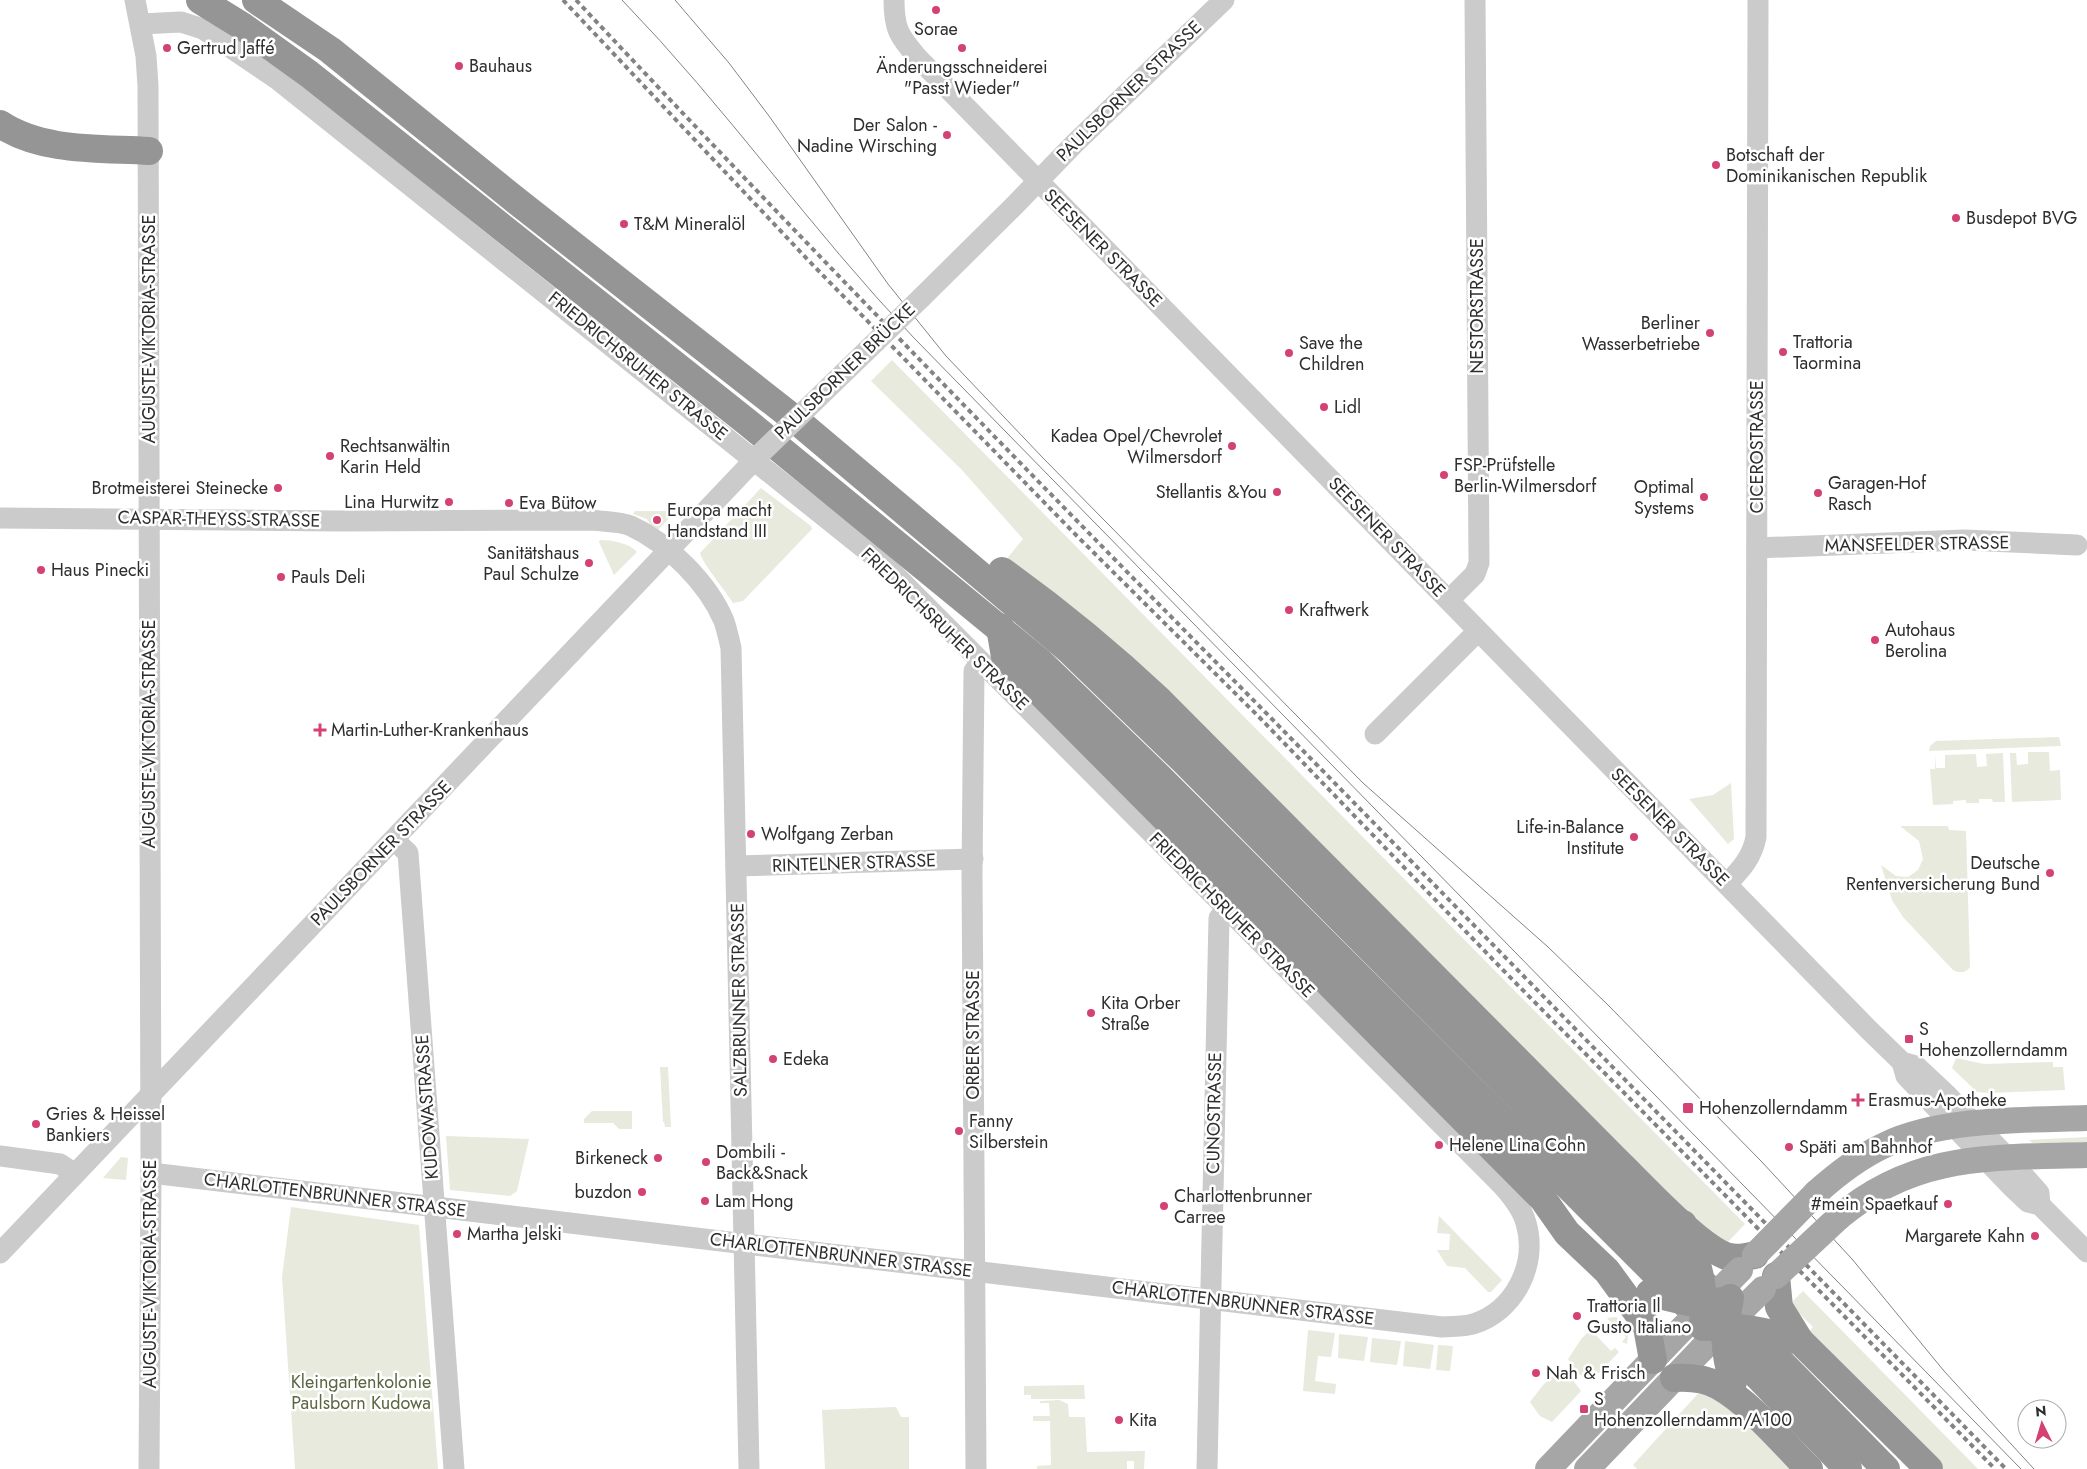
<svg xmlns="http://www.w3.org/2000/svg" width="2087" height="1469" viewBox="0 0 2087 1469" font-family="Jost,sans-serif">
<style>
.green{fill:#e7eadd}
.lines{fill:none;stroke-linecap:round;stroke-linejoin:round}
.minor{stroke:#cbcbcb;stroke-width:21}
.major{stroke:#a6a6a6;stroke-width:26}
.highway{stroke:#959595;stroke-width:28}
.tram{stroke:#838383;stroke-width:1}
.rail{stroke:#838383;stroke-width:4;stroke-dasharray:5 4;stroke-linecap:butt}
.minor-bridge{stroke:#cbcbcb;stroke-width:21}
.major-bridge{stroke:#a6a6a6;stroke-width:26}
.highway-bridge{stroke:#959595;stroke-width:28}
.poi-dot{fill:#d34272;stroke:#fff;stroke-width:2}
.labels{text-anchor:middle;stroke-width:5;stroke-linejoin:round;paint-order:stroke}
.poi-label{font-size:18px;fill:#2e2e2e;stroke:#fff;text-anchor:start}
.street-label{font-size:18px;fill:#2e2e2e;stroke:#fff}
.park-label{font-size:18px;fill:#5b6540;stroke:#fff}
</style>
<rect width="100%" height="100%" fill="#fff"/>
<g class="green">
<path d="M892 360 1745 1224 1727 1243 1690 1217 1005 561 1023 539 961 469 871 381Z"/>
<path d="M761 488 811 526 812 529 743 601 733 603C727 593 701 561 700 553Z"/>
<path d="M635 511H672L673 514 658 530 652 527 647 519 633 514Z"/>
<path d="M600 540C612 540 629 543 637 552L614 575 599 542Z"/>
<path d="M2059 737 2061 746 1929 751 1930 746 1936 741Z"/>
<path d="M2028 752H2049L2050 771 2060 770 2061 800 2012 802 2010 753H2016L2017 765 2028 764Z"/>
<path d="M2003 753 2005 802H1993L1992 799H1979V803H1966V800L1953 801V804L1933 805 1930 769H1935V755L1936 768H1945V755L1976 754 1977 767 1987 766 1986 754Z"/>
<path d="M1731 783 1734 839 1728 844 1689 799 1713 795Z"/>
<path d="M1900 826H1948L1949 830 1966 831 1970 967C1965 974 1959 973 1953 970L1903 917 1892 900 1881 865 1896 876 1908 877 1918 870 1923 859 1919 841Z"/>
<path d="M1956 1058 1984 1064 2053 1062V1067H2063L2065 1090 1989 1093 1977 1092 1952 1068Z"/>
<path d="M660 1067H668L671 1127H665L664 1122H663Z"/>
<path d="M592 1111H632V1129H619L613 1123H584V1119Z"/>
<path d="M446 1136 529 1139 517 1191 510 1196 450 1190Z"/>
<path d="M2087 1137V1142L2035 1145 2029 1140Z"/>
<path d="M121 1157 128 1158 126 1180 103 1178Z"/>
<path d="M291 1207 419 1225 438 1469H295L282 1277Z"/>
<path d="M1439 1216 1502 1280 1491 1292H1488L1465 1268 1447 1266 1437 1250H1449L1450 1234 1437 1233Z"/>
<path d="M1803 1291 1978 1469H1944L1837 1363 1810 1331 1813 1327 1790 1304Z"/>
<path d="M1616 1317C1625 1325 1630 1331 1627 1344L1622 1342 1626 1337 1607 1318Z"/>
<path d="M1308 1330 1335 1333 1331 1357 1318 1356 1315 1381 1336 1384 1335 1394 1303 1391Z"/>
<path d="M1591 1330 1611 1351 1615 1348 1619 1352 1592 1380 1578 1374 1568 1359 1582 1338Z"/>
<path d="M1339 1334 1368 1337 1364 1361 1338 1358Z"/>
<path d="M1372 1338 1401 1341 1397 1365 1370 1362Z"/>
<path d="M1405 1341 1434 1345 1430 1369 1403 1366Z"/>
<path d="M1438 1345 1453 1346 1450 1371 1436 1370Z"/>
<path d="M1558 1371 1572 1379 1581 1391 1552 1422 1540 1416 1530 1402 1543 1385Z"/>
<path d="M1084 1385 1085 1399H1031V1395H1024V1386Z"/>
<path d="M1704 1387 1736 1410 1798 1469H1637L1633 1465Z"/>
<path d="M1059 1400 1068 1404 1069 1417H1085L1087 1452 1145 1451 1144 1469H1134V1461H1127V1469H1037V1466L1051 1465 1050 1421H1033V1416H1050L1049 1403H1040V1401Z"/>
<path d="M896 1407 901 1417H909V1469H825L822 1410Z"/>
</g>
<g class="lines">
<g class="minor">
<path d="M135 0 146 56 148 86 151 1173 149 1469"/>
<path d="M894 0C894 29 899 36 917 57L1868 1029 1902 1062 1916 1066 1948 1096 2008 1158 2039 1193 2040 1205"/>
<path d="M141 24 181 22 203 29 277 79 885 565 1501 1184C1511 1195 1522 1208 1526 1223 1538 1264 1515 1311 1473 1324 1463 1327 1452 1326 1442 1327L151 1173"/>
<path d="M921 298 1014 206 1075 143 1224 0"/>
<path d="M0 518 340 521 592 520C604 522 620 521 631 526 668 543 708 583 724 621 727 630 729 639 731 648L749 1469"/>
<path d="M1757 548 1964 540 2077 545"/>
<path d="M1449 600 1475 574 1479 563 1475 0"/>
<path d="M1375 734 1478 631"/>
<path d="M394 840 408 853 454 1469"/>
<path d="M736 866 973 859"/>
<path d="M1727 884C1741 869 1752 858 1756 837L1758 0"/>
<path d="M1902 1062 1906 1076 2011 1186 2028 1202 2040 1205 2087 1252"/>
<path d="M0 1156 60 1164 75 1174"/>
<path d="M0 1253 761 453"/>
<path d="M976 1469 972 874 974 671 981 663"/>
<path d="M1207 1469 1219 918 1227 909"/>
</g>
<g class="major">
<path d="M1816 1193C1837 1174 1859 1157 1885 1145 1941 1118 2025 1120 2087 1118"/>
<path d="M1838 1218C1915 1152 1993 1158 2087 1155"/>
<path d="M1548 1469 1683 1328"/>
<path d="M1587 1469 1702 1349"/>
</g>
<g class="highway">
<path d="M200 0 242 26 309 74 747 422 1039 661 1160 778 1746 1364 1848 1469"/>
<path d="M256 0 330 50 518 202 797 421 1068 649 1183 760 1707 1287"/>
<path d="M0 124C42 152 100 148 149 151"/>
<path d="M1002 571C1058 611 1110 654 1160 701L1618 1162C1642 1185 1700 1249 1729 1257 1738 1259 1747 1257 1755 1255"/>
<path d="M1000 627 1005 657 1543 1199 1567 1233 1607 1271 1642 1319 1647 1327 1653 1360"/>
<path d="M1776 1276 1779 1307 1800 1341 1929 1469"/>
<path d="M1739 1320 1886 1469"/>
<path d="M1674 1378C1690 1377 1705 1378 1719 1386 1751 1404 1783 1443 1809 1469"/>
</g>
<g class="tram">
<path d="M622 0C726 107 811 230 914 338L2021 1469"/>
<path d="M675 0 729 63 769 116 888 284 946 356 1043 458 1363 783 1548 947 1608 1005 1761 1161 1852 1259 1944 1371 2034 1469"/>
</g>
<g class="rail">
<path d="M563 0 809 261 1076 535 1260 718 1504 971 1995 1469"/>
<path d="M576 0C804 243 1037 481 1271 718 1516 968 1761 1219 2006 1469"/>
</g>
<path class="minor-bridge" d="M761 453 921 298"/>
<g class="major-bridge">
<path d="M1755 1255 1816 1193"/>
<path d="M1776 1276 1838 1218"/>
<path d="M1683 1328 1740 1270"/>
<path d="M1702 1349 1763 1289"/>
</g>
<g class="highway-bridge">
<path d="M1683 1224C1697 1256 1706 1292 1703 1327 1737 1325 1768 1332 1800 1341"/>
<path d="M1650 1293 1705 1306 1721 1301"/>
<path d="M1730 1298C1723 1330 1724 1351 1733 1382"/>
</g>
</g>
<g class="poi-dot">
<circle cx="936" cy="10" r="5"/>
<circle cx="167" cy="48" r="5"/>
<circle cx="962" cy="48" r="5"/>
<circle cx="459" cy="66" r="5"/>
<circle cx="947" cy="135" r="5"/>
<circle cx="1716" cy="165" r="5"/>
<circle cx="1956" cy="218" r="5"/>
<circle cx="624" cy="224" r="5"/>
<circle cx="1710" cy="333" r="5"/>
<circle cx="1783" cy="352" r="5"/>
<circle cx="1289" cy="353" r="5"/>
<circle cx="1324" cy="407" r="5"/>
<circle cx="1232" cy="446" r="5"/>
<circle cx="330" cy="456" r="5"/>
<circle cx="1444" cy="475" r="5"/>
<circle cx="278" cy="488" r="5"/>
<circle cx="1277" cy="492" r="5"/>
<circle cx="1818" cy="493" r="5"/>
<circle cx="1704" cy="497" r="5"/>
<circle cx="449" cy="502" r="5"/>
<circle cx="509" cy="503" r="5"/>
<circle cx="657" cy="520" r="5"/>
<circle cx="589" cy="563" r="5"/>
<circle cx="41" cy="570" r="5"/>
<circle cx="281" cy="577" r="5"/>
<circle cx="1289" cy="610" r="5"/>
<circle cx="1875" cy="640" r="5"/>
<path d="M317.5 722.5h5v5h5v5h-5v5h-5v-5h-5v-5h5z"/>
<circle cx="751" cy="834" r="5"/>
<circle cx="1634" cy="837" r="5"/>
<circle cx="2050" cy="873" r="5"/>
<circle cx="1091" cy="1013" r="5"/>
<rect x="1904" y="1034" width="10" height="10" rx="2.5"/>
<circle cx="773" cy="1059" r="5"/>
<path d="M1855.5 1092.5h5v5h5v5h-5v5h-5v-5h-5v-5h5z"/>
<rect x="1682" y="1102" width="12" height="12" rx="2.5"/>
<circle cx="36" cy="1124" r="5"/>
<circle cx="959" cy="1131" r="5"/>
<circle cx="1439" cy="1145" r="5"/>
<circle cx="1789" cy="1147" r="5"/>
<circle cx="658" cy="1158" r="5"/>
<circle cx="706" cy="1162" r="5"/>
<circle cx="642" cy="1192" r="5"/>
<circle cx="705" cy="1201" r="5"/>
<circle cx="1948" cy="1204" r="5"/>
<circle cx="1164" cy="1206" r="5"/>
<circle cx="457" cy="1234" r="5"/>
<circle cx="2035" cy="1236" r="5"/>
<circle cx="1577" cy="1316" r="5"/>
<circle cx="1536" cy="1373" r="5"/>
<rect x="1579" y="1404" width="10" height="10" rx="2.5"/>
<circle cx="1119" cy="1420" r="5"/>
</g>
<g class="labels">
<g class="poi-label">
<text x="936" y="35" text-anchor="middle">Sorae</text>
<text x="177" y="54">Gertrud Jaffé</text>
<text x="469" y="72">Bauhaus</text>
<text x="962" y="73" text-anchor="middle">Änderungsschneiderei<tspan x="962" dy="21">"Passt Wieder"</tspan></text>
<text x="937" y="131" text-anchor="end">Der Salon -<tspan x="937" dy="21">Nadine Wirsching</tspan></text>
<text x="1726" y="161">Botschaft der<tspan x="1726" dy="21">Dominikanischen Republik</tspan></text>
<text x="1966" y="224">Busdepot BVG</text>
<text x="634" y="230">T&amp;M Mineralöl</text>
<text x="1700" y="329" text-anchor="end">Berliner<tspan x="1700" dy="21">Wasserbetriebe</tspan></text>
<text x="1793" y="348">Trattoria<tspan x="1793" dy="21">Taormina</tspan></text>
<text x="1299" y="349">Save the<tspan x="1299" dy="21">Children</tspan></text>
<text x="1334" y="413">Lidl</text>
<text x="1222" y="442" text-anchor="end">Kadea Opel/Chevrolet<tspan x="1222" dy="21">Wilmersdorf</tspan></text>
<text x="340" y="452">Rechtsanwältin<tspan x="340" dy="21">Karin Held</tspan></text>
<text x="1454" y="471">FSP-Prüfstelle<tspan x="1454" dy="21">Berlin-Wilmersdorf</tspan></text>
<text x="1828" y="489">Garagen-Hof<tspan x="1828" dy="21">Rasch</tspan></text>
<text x="1694" y="493" text-anchor="end">Optimal<tspan x="1694" dy="21">Systems</tspan></text>
<text x="268" y="494" text-anchor="end">Brotmeisterei Steinecke</text>
<text x="1267" y="498" text-anchor="end">Stellantis &amp;You</text>
<text x="439" y="508" text-anchor="end">Lina Hurwitz</text>
<text x="519" y="509">Eva Bütow</text>
<text x="667" y="516">Europa macht<tspan x="667" dy="21">Handstand III</tspan></text>
<text x="579" y="559" text-anchor="end">Sanitätshaus<tspan x="579" dy="21">Paul Schulze</tspan></text>
<text x="51" y="576">Haus Pinecki</text>
<text x="291" y="583">Pauls Deli</text>
<text x="1299" y="616">Kraftwerk</text>
<text x="1885" y="636">Autohaus<tspan x="1885" dy="21">Berolina</tspan></text>
<text x="331" y="736">Martin-Luther-Krankenhaus</text>
<text x="1624" y="833" text-anchor="end">Life-in-Balance<tspan x="1624" dy="21">Institute</tspan></text>
<text x="761" y="840">Wolfgang Zerban</text>
<text x="2040" y="869" text-anchor="end">Deutsche<tspan x="2040" dy="21">Rentenversicherung Bund</tspan></text>
<text x="1101" y="1009">Kita Orber<tspan x="1101" dy="21">Straße</tspan></text>
<text x="1919" y="1035">S<tspan x="1919" dy="21">Hohenzollerndamm</tspan></text>
<text x="783" y="1065">Edeka</text>
<text x="1868" y="1106">Erasmus-Apotheke</text>
<text x="1699" y="1114">Hohenzollerndamm</text>
<text x="46" y="1120">Gries &amp; Heissel<tspan x="46" dy="21">Bankiers</tspan></text>
<text x="969" y="1127">Fanny<tspan x="969" dy="21">Silberstein</tspan></text>
<text x="1449" y="1151">Helene Lina Cohn</text>
<text x="1799" y="1153">Späti am Bahnhof</text>
<text x="716" y="1158">Dombili -<tspan x="716" dy="21">Back&amp;Snack</tspan></text>
<text x="648" y="1164" text-anchor="end">Birkeneck</text>
<text x="632" y="1198" text-anchor="end">buzdon</text>
<text x="1174" y="1202">Charlottenbrunner<tspan x="1174" dy="21">Carree</tspan></text>
<text x="715" y="1207">Lam Hong</text>
<text x="1938" y="1210" text-anchor="end">#mein Spaetkauf</text>
<text x="467" y="1240">Martha Jelski</text>
<text x="2025" y="1242" text-anchor="end">Margarete Kahn</text>
<text x="1587" y="1312">Trattoria Il<tspan x="1587" dy="21">Gusto Italiano</tspan></text>
<text x="1546" y="1379">Nah &amp; Frisch</text>
<text x="1594" y="1405">S<tspan x="1594" dy="21">Hohenzollerndamm/A100</tspan></text>
<text x="1129" y="1426">Kita</text>
</g>
<g class="street-label">
<text transform="translate(1129 91) rotate(-44)" y="6">PAULSBORNER STRASSE</text>
<text transform="translate(1103 248) rotate(45)" y="6">SEESENER STRASSE</text>
<text transform="translate(1477 306) rotate(-90)" y="6">NESTORSTRASSE</text>
<text transform="translate(149 329) rotate(-90)" y="6">AUGUSTE-VIKTORIA-STRASSE</text>
<text transform="translate(638 366) rotate(39)" y="6">FRIEDRICHSRUHER STRASSE</text>
<text transform="translate(845 371) rotate(-44)" y="6">PAULSBORNER BRÜCKE</text>
<text transform="translate(1757 447) rotate(-90)" y="6">CICEROSTRASSE</text>
<text transform="translate(219 519) rotate(1)" y="6">CASPAR-THEYSS-STRASSE</text>
<text transform="translate(1387 537) rotate(46)" y="6">SEESENER STRASSE</text>
<text transform="translate(1917 544) rotate(-1)" y="6">MANSFELDER STRASSE</text>
<text transform="translate(945 629) rotate(44)" y="6">FRIEDRICHSRUHER STRASSE</text>
<text transform="translate(149 734) rotate(-90)" y="6">AUGUSTE-VIKTORIA-STRASSE</text>
<text transform="translate(1670 827) rotate(45)" y="6">SEESENER STRASSE</text>
<text transform="translate(381 853) rotate(-46)" y="6">PAULSBORNER STRASSE</text>
<text transform="translate(854 863) rotate(-2)" y="6">RINTELNER STRASSE</text>
<text transform="translate(1232 915) rotate(45)" y="6">FRIEDRICHSRUHER STRASSE</text>
<text transform="translate(739 1000) rotate(-91)" y="6">SALZBRUNNER STRASSE</text>
<text transform="translate(973 1035) rotate(-90)" y="6">ORBER STRASSE</text>
<text transform="translate(427 1107) rotate(-94)" y="6">KUDOWASTRASSE</text>
<text transform="translate(1214 1113) rotate(-89)" y="6">CUNOSTRASSE</text>
<text transform="translate(335 1195) rotate(7)" y="6">CHARLOTTENBRUNNER STRASSE</text>
<text transform="translate(841 1255) rotate(7)" y="6">CHARLOTTENBRUNNER STRASSE</text>
<text transform="translate(150 1274) rotate(-90)" y="6">AUGUSTE-VIKTORIA-STRASSE</text>
<text transform="translate(1243 1303) rotate(7)" y="6">CHARLOTTENBRUNNER STRASSE</text>
</g>
<g class="park-label">
<text x="361" y="1388">Kleingartenkolonie<tspan x="361" dy="21">Paulsborn Kudowa</tspan></text>
</g>
</g>
<g transform="translate(2042 1424) rotate(355)"><circle r="24" fill="#ffffff" stroke="#ababab"/>
<path d="M0-4L9 19L0 12L-9 19Z" fill="#d34272"/>
<text y="-8" font-size="14" font-weight="bold" text-anchor="middle" fill="#2e2e2e">N</text>
</g>
</svg>
